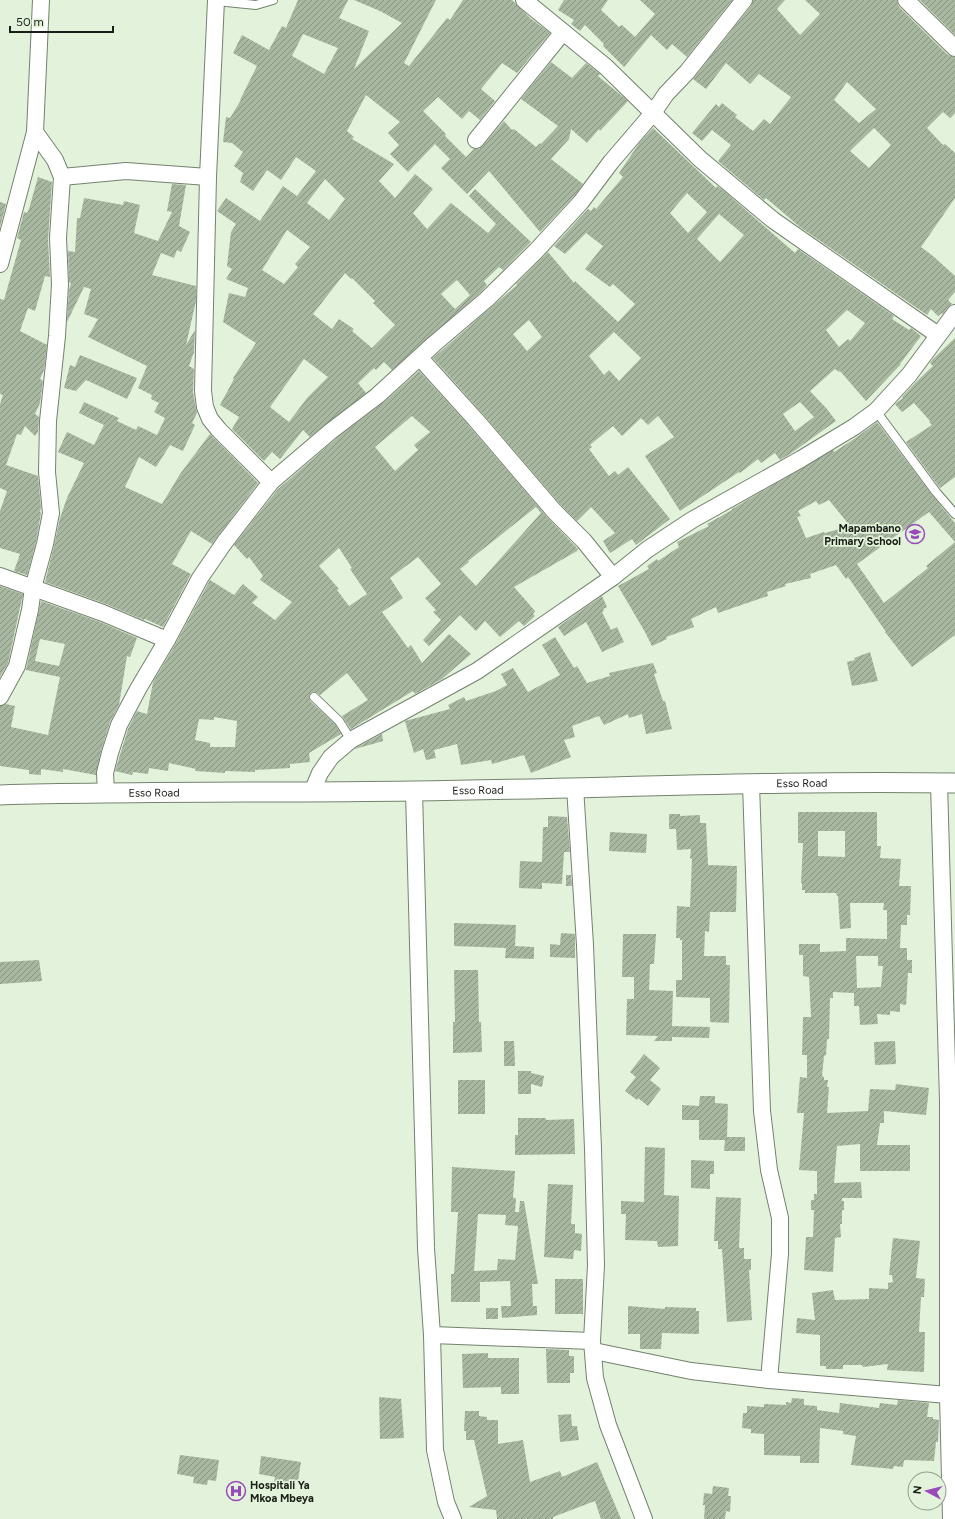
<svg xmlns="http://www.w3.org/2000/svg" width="955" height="1519" viewBox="0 0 955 1519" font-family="Figtree,sans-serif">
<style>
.building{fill:url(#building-hatch);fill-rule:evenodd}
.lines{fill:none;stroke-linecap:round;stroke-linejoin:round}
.service-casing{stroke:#74826d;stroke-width:10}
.minor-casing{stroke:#74826d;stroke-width:18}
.tertiary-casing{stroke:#74826d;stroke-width:21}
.service{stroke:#fff;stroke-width:8}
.minor{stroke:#fff;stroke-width:16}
.tertiary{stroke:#fff;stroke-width:19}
.labels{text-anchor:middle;stroke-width:3.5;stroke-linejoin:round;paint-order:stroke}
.poi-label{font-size:11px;font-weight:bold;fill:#191e16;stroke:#e3f3db;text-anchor:end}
.street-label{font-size:11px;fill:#191e16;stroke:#e3f3db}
</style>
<defs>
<pattern id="building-hatch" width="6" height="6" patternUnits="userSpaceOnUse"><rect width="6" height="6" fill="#a8b7a0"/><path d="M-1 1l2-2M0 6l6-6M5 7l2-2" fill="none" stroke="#889481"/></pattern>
</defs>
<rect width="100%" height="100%" fill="#e3f3db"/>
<g class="building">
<path d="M298 0H348L339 18 369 31 354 69 402 23 380 11 354 0H436L404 63 409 66 447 18 450 20 463 0H512L530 18 550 33 517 73 502 63 481 89 495 101 480 120 469 111 462 119 438 97 423 111 446 134 445 136 466 157 474 149H479L483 146 504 121 512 130 514 129 536 147 540 143 541 144 558 126 521 99 551 62 572 78 586 63 600 74 598 76 628 101 600 131 599 129 587 143 571 129 569 139 551 159 583 184 574 196 540 232 489 171 467 194 441 168 450 159 435 144 408 172 390 154 399 145 388 133 400 122 366 95 347 131 354 137 352 139 394 164 379 181 395 198 415 174 433 189 413 213 427 229 451 203 488 233 496 224 469 196 475 189 531 242 503 270 499 267 484 281 487 285 481 292 392 370 384 362 376 370 374 368 358 383 366 393 310 437 303 430 280 459 272 452 264 461 232 429 239 417 220 405 234 379 233 378 256 343 223 322 229 293 245 297 248 288 226 279 232 269 227 266 231 232 236 224 217 211 226 198 260 221 283 186 297 196 316 171 296 157 281 180 267 170 253 191 240 182 243 173 234 166 243 152 232 143 223 142 226 117 230 118 241 100H240L257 66 233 53 242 35 269 50 282 26 286 28ZM303 34 338 48 324 74 292 56ZM325 179 345 199 329 220 307 203ZM287 230 310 247 295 264 298 267 284 284 262 270ZM345 273 351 279 352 278 375 301 373 303 395 325 372 348 352 331 354 329 339 319 332 329 313 314ZM457 280 470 295 455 309 441 294ZM304 359 328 377 307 398 289 422 270 407Z"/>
<path d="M564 0H608L601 10 619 27 622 25 635 37 655 14 640 0H732L687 57 672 44 667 50 651 35 624 67 603 46 604 44 585 25 580 31 571 24 574 20 558 10Z"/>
<path d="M753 0H785L777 9 800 35 820 14 805 0H897L899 7 948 55 955 57V113L950 118 943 112 927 128 943 145 945 144 955 153V198L921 247 933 256 955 276V292L948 300 952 304 948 307 943 314 942 313 938 316 931 309 927 315 800 227 766 198 764 200 718 161 731 145 712 130 702 141 692 133 716 104 719 107 722 103 737 115 735 117 753 131 764 119 770 124 791 97 759 74 750 84 726 63 706 89 693 79 751 6ZM847 82 876 109 859 123 834 100ZM874 128 891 145 869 168 850 151Z"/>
<path d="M920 0H955V35Z"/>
<path d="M653 128 716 188 717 186 724 191 795 253 798 249 894 316 892 319 909 330 911 328 921 336 900 364H901L866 401 840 371 839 372 835 369 810 391 827 409 836 421 790 454 780 460 775 453 761 463 758 459 740 473 739 472 680 511 645 456 674 437 658 416 648 425 641 418 622 436 613 426 590 445 592 447 589 449 609 476 615 471 618 475 628 467 670 519 636 545 632 539 610 553 603 541 615 533 591 507 577 521 561 505 483 414 433 358 517 285 516 284 548 252 574 283 575 281 618 322 635 304 613 284 610 287 585 269 603 246 586 233 565 254 554 246 588 209 591 211 594 207 596 209 623 177 619 173 640 142ZM687 193 707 212 688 233 670 213ZM719 214 744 235 720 262 697 239ZM847 310 865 323 850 341 848 339 839 347 826 330ZM529 320 542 337 527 351 513 334ZM614 332 641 358 619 381 609 370 604 375 589 356ZM800 402 814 417 795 431 783 414Z"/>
<path d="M38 177 52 182 48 240 50 277 45 276 35 311 28 308 20 331 47 345 44 370 40 379 43 381 40 403 35 414 39 417 38 432 35 436 25 426 21 435 17 434 6 465 38 476 41 508 40 512 41 513 36 542 27 575 14 571 20 554 0 548V511L7 491 0 488V404L3 395 0 394V299L4 300 21 240 17 238 24 212 27 213 29 209Z"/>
<path d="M172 184 186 185 179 226 190 232 181 252 177 250 174 258 161 253 152 275 196 286V301L186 345 195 330 194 352 189 366 194 369 193 392 197 413 192 423 195 425 183 451 170 445 156 467 139 457 125 487 162 504 180 474 210 434 258 483 212 544 191 531 172 564 191 574 163 627 145 619 144 620 106 604 45 582 54 546 60 518 67 498 84 463 58 452 67 432 94 445 104 425 79 413 84 402 119 418 117 421 136 430 138 426 157 435 165 418 154 412 159 403 151 399 152 395 138 388 147 366 88 337 98 319 84 314 91 289 84 287 67 322 69 290 71 283 69 282 68 251 75 252 77 218H80L84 198 123 205 124 201 140 205 134 233 158 241 172 212 167 211Z"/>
<path d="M0 202 6 204 0 227Z"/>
<path d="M955 338V477L940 488 906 442 932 425 929 422 930 421 914 403 902 412 895 404 903 398 902 397 917 381 933 366 930 363 933 359Z"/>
<path d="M80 355 137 378 127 399 86 380 76 391 64 388 70 365 75 367Z"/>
<path d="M419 371 469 426 547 517 578 549 577 551 514 587 535 611 533 614 535 616 524 626 519 621 500 637 485 621 476 631 460 615 429 646 423 640 441 620 433 612 436 610 425 598 441 584 418 557 390 578 403 598 382 612 408 648 411 645 422 663 449 634 471 654 442 679 415 694 413 691 351 729 342 716 368 700 347 673 320 695 316 692H312L309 695 310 701 335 724 341 734 309 753 310 762 290 764V768L255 770V772L225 771V773L195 771 196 769 169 763 168 771 149 768 148 774 133 772 132 775 115 771 128 729 137 711 147 714 153 682 175 645 210 580 234 595 243 584 258 597 252 603 275 620 292 602 260 580 263 576 249 557 247 559 234 545 278 489 337 438 383 403ZM412 416 430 432 414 445 418 450 395 471 375 447ZM536 507 541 513 476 586 460 569 469 562 468 561ZM339 548 352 568 350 569 367 594 349 606 337 590 339 589 319 566ZM214 717 237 721 235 747H210V743L195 740 199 719 214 720Z"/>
<path d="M877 422 932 495 955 523V542L929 512 857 564 884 603 928 568 926 566 955 542V635L912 667 885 632H886L848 577 846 579 836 565 810 574 811 578 785 584 786 586 767 592 768 596 718 613 716 607 691 619 694 627 666 637 667 639 652 646 645 632 618 586 649 569 647 566 657 559 658 561 679 547 677 542 709 526 707 524 732 510V509L833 450 834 452 857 437ZM829 500 850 526 825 533 824 532 806 538 797 517 801 516 798 511 816 501 819 505Z"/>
<path d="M0 586 23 594 8 663 0 677Z"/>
<path d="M602 596 607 607 603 609 604 611 602 612 611 630 617 627 624 642 602 652 586 622 564 636 558 627Z"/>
<path d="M41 601 100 622 137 638 130 657 127 656 119 705 110 722 101 751 96 775 63 769V772L41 769V775L29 774V770L0 766V706L6 704 15 706 11 727 48 735 60 677 26 670ZM40 639 65 644 59 666 35 661Z"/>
<path d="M555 637 574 668 577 666 587 683 610 676 609 673 653 663 657 673 654 674 663 701H665L672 729 646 734 642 714 629 718 628 714 604 725 599 716 572 726 575 737 564 740 571 757 531 773 524 755 492 764 491 760 461 765 457 744 434 750 436 758 426 760 423 749 414 753 405 721 450 709 448 705 464 697 466 701 496 691 507 685 501 674 513 668 528 692 560 675 542 645Z"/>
<path d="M870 652 878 681 852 686 847 662 855 660 854 658Z"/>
<path d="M382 734 383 741 355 749 356 748Z"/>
<path d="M798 812H877V846H881L880 858 901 859 899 886H911L910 915H907V925H901L900 948H907V960H912V973H908L906 1005 900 1004V1012L890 1011V1015L877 1014 878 1024 860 1025 859 1006H854V993L833 992V998H830L829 1039H827L826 1055 824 1056 822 1076 824 1077V1080H828L827 1087H829L827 1113 868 1111 870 1089 895 1090 896 1084 929 1088 926 1115 884 1111V1123H880L877 1145H910V1171H860V1144L837 1146 834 1183 861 1182 862 1198H842V1201H844V1210H842V1224H840L841 1237 835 1238 833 1272 804 1270 806 1237H813L814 1210H811V1200H814V1194H817V1171L799 1170 804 1113H797L800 1077 807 1078V1055H802L803 1017H811L809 977 803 976V955H799V944H820V952L846 951V938L887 939V910H883L884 903H850L851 928 840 929 838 896H837L836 893H805V890H802V883H801L803 843H798ZM818 831H845V857L818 856ZM856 956H878V966H883L881 987 857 988Z"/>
<path d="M669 814H680V816L700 815V823H706L708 865 737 866 736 912H710L709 932 705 931 704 956H726V965H730L729 1023 710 1022V998L676 997V980H682V940H680V938H676L677 906 690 907 692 859 690 858 691 849 677 850 676 829H669Z"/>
<path d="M548 816 567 817 570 852H564L562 884 542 883V889L519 888 520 861 542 862 543 827H548Z"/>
<path d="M610 832 647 834 646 853 609 851Z"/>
<path d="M566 875H571L572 886H566Z"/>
<path d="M454 923 516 925 515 946 534 947V959L505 958 506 948 454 946Z"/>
<path d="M561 933 575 934V958L550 957V944L560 945Z"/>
<path d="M623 934H656L654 964H650L649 990 673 991 672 1026 710 1027 709 1038 672 1037V1041H654L658 1036 626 1035 627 999H634V977H622Z"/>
<path d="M39 960 42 981 0 984V962Z"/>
<path d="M454 970H478L479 1022H481L482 1052 453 1053V1022H455Z"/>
<path d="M504 1041H514L515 1066H504Z"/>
<path d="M895 1041 896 1064 875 1065 874 1042Z"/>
<path d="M644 1054 660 1068 650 1080 661 1089 648 1106 638 1098 637 1100 625 1091 636 1077 630 1072Z"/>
<path d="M518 1071H531V1073L544 1076 542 1087 531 1084V1094H518Z"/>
<rect x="458" y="1080" width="27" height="34"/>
<path d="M700 1096H715V1103L728 1104 727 1137H745V1151H724L725 1140H699V1120H682V1105L699 1106Z"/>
<path d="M518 1118H546V1120L574 1119 575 1154 515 1155V1135H518Z"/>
<path d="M645 1147 665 1148 664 1195 679 1196 678 1246 658 1247 657 1241 625 1240 626 1214H621V1201L644 1202Z"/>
<path d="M691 1160 714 1161V1174H710V1189L691 1188Z"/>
<path d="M452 1167 515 1171 513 1198H516L515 1212H519L520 1201H524L538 1284H532L533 1306H537V1315L502 1318 501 1306H511L510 1281 480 1282V1302H451V1274H454L458 1212H451ZM478 1214 506 1215 505 1225 518 1226 515 1260 498 1259 497 1270 474 1271Z"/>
<path d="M548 1184 573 1185 571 1224H575V1233L582 1234 581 1251 574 1250 573 1259 544 1257Z"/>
<path d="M716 1197 741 1198 739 1248H744V1259H751V1270H749L752 1320 727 1322 722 1249H718V1241H714Z"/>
<path d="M893 1238 920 1241 916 1278 925 1279 924 1297H921L919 1332H925L924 1372 887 1370 888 1364 863 1367 862 1365H843V1369H826V1366H820V1335L796 1333 797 1318 815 1320 812 1293 833 1290 835 1300 869 1299V1288L888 1289V1283L893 1282 892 1275H889Z"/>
<rect x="555" y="1279" width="28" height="35"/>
<path d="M628 1306 665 1309V1307L696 1308V1311H699V1334L662 1333 661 1349H640V1334H628Z"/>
<rect x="486" y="1308" width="12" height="11"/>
<path d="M546 1349 569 1350V1356H574V1373H570V1383H547Z"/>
<path d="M488 1353V1358H519V1394H501V1387L463 1388 462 1354Z"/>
<path d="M379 1397 401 1399 404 1438 380 1439Z"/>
<path d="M792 1398 804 1399V1405L817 1406V1410L839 1413 840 1403 879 1408 880 1403 897 1405 898 1400 929 1403 927 1417H933V1419L939 1420 938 1442H936L934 1461 904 1460 903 1467 894 1466 893 1469 851 1465 856 1436 843 1434V1431L820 1428 819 1463H800V1456L764 1455V1434L751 1433V1429L742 1428 743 1413H747V1406L764 1407V1404L786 1405V1402L791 1403Z"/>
<path d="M465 1411H479V1416L487 1417V1420H498V1444L523 1440 530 1482 560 1471 562 1477 597 1462 621 1519H601L595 1501 553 1517V1519H497L496 1510 469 1507 487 1496 474 1440H466V1431H464Z"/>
<path d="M571 1414 572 1426H577L579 1440 560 1442 558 1415Z"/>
<path d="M180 1455 219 1460 216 1481 208 1480 207 1485 193 1483 194 1477 177 1474Z"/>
<path d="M261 1456 301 1462 298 1481 290 1480V1485L274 1482 275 1477 259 1474Z"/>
<path d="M713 1486 729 1488 728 1496H731L730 1512 726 1511 725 1519H704L705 1505H703L704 1493 712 1494Z"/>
</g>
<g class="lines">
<g class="service-casing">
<g id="service">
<path d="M216 1 256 5 273 0"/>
<path d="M876 411 936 492 955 514"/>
<path d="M314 697 339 721 351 740"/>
</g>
</g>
<g class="minor-casing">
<g id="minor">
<path d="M216 0 208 177 203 391 205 407 210 419 219 430 271 482"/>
<path d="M524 0 606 67 700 159 773 220 938 335"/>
<path d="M906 0 955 48"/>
<path d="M476 140 563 32"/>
<path d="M62 177 126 171 208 177"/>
<path d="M0 264 35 132 41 0"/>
<path d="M420 358 476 420 554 511 584 541 613 577"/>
<path d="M0 576 103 613 167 640"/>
<path d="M0 697 17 666 30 610 33 588 45 544 51 513 47 472 48 421 57 336 60 284 58 238 62 177 55 160 35 132"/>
<path d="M939 783 948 1101V1395L951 1519"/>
<path d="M751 784 762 1111 769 1170 780 1218V1254L769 1380"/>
<path d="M575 787 585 945 593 1149 596 1265 592 1341 595 1378 608 1425 644 1519"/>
<path d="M414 791 426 1248 432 1335 435 1450 446 1502 453 1519"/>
<path d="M106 792 105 773 110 753 119 725 138 689 167 640 200 578 224 543 271 482 331 431 377 396 434 344 487 299 536 251 581 202 611 162 653 113 666 94 687 72 744 0"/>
<path d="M312 792 320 773 331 757 351 740 477 671 613 577 648 549 692 520 801 459 854 427 876 411 909 375 955 313"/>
<path d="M432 1335 592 1341"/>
<path d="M594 1351 691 1371 769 1380 948 1395"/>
</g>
</g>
<g class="tertiary-casing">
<g id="tertiary">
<path id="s1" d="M0 795C138 791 275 793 413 791 593 789 774 780 955 783"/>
</g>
</g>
<use href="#service" class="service"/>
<use href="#minor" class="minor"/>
<use href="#tertiary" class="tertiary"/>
</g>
<defs>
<g id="school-ring" transform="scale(1)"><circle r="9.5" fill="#e3f3db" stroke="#994aba" stroke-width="1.5"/><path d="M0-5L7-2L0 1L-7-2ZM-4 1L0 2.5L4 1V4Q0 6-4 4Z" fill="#994aba"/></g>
<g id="hospital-ring" transform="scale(1)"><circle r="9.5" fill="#e3f3db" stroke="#994aba" stroke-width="1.5"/><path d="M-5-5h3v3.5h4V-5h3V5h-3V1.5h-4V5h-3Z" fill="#994aba"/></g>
</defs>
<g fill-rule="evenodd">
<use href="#school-ring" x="915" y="534"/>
<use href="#hospital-ring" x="236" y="1491"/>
</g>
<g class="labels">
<g class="poi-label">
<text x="901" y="532">Mapambano<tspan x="901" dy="13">Primary School</tspan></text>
<text x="250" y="1489" text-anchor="start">Hospitali Ya<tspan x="250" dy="13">Mkoa Mbeya</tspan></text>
</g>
<g class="street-label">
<text dy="4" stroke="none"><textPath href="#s1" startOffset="802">Esso Road</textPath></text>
<text dy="4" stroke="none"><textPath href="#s1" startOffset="478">Esso Road</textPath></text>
<text dy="4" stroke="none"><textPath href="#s1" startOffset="154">Esso Road</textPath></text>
</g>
</g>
<g transform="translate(927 1491) rotate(277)"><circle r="19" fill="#e3f3db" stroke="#929e8c"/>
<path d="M0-3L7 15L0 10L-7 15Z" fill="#994aba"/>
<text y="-6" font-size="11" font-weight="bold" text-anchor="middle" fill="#191e16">N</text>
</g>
<path d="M10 26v6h103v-6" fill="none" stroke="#191e16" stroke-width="2"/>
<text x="16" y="26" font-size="12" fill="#191e16" stroke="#e3f3db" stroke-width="3" paint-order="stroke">50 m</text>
</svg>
